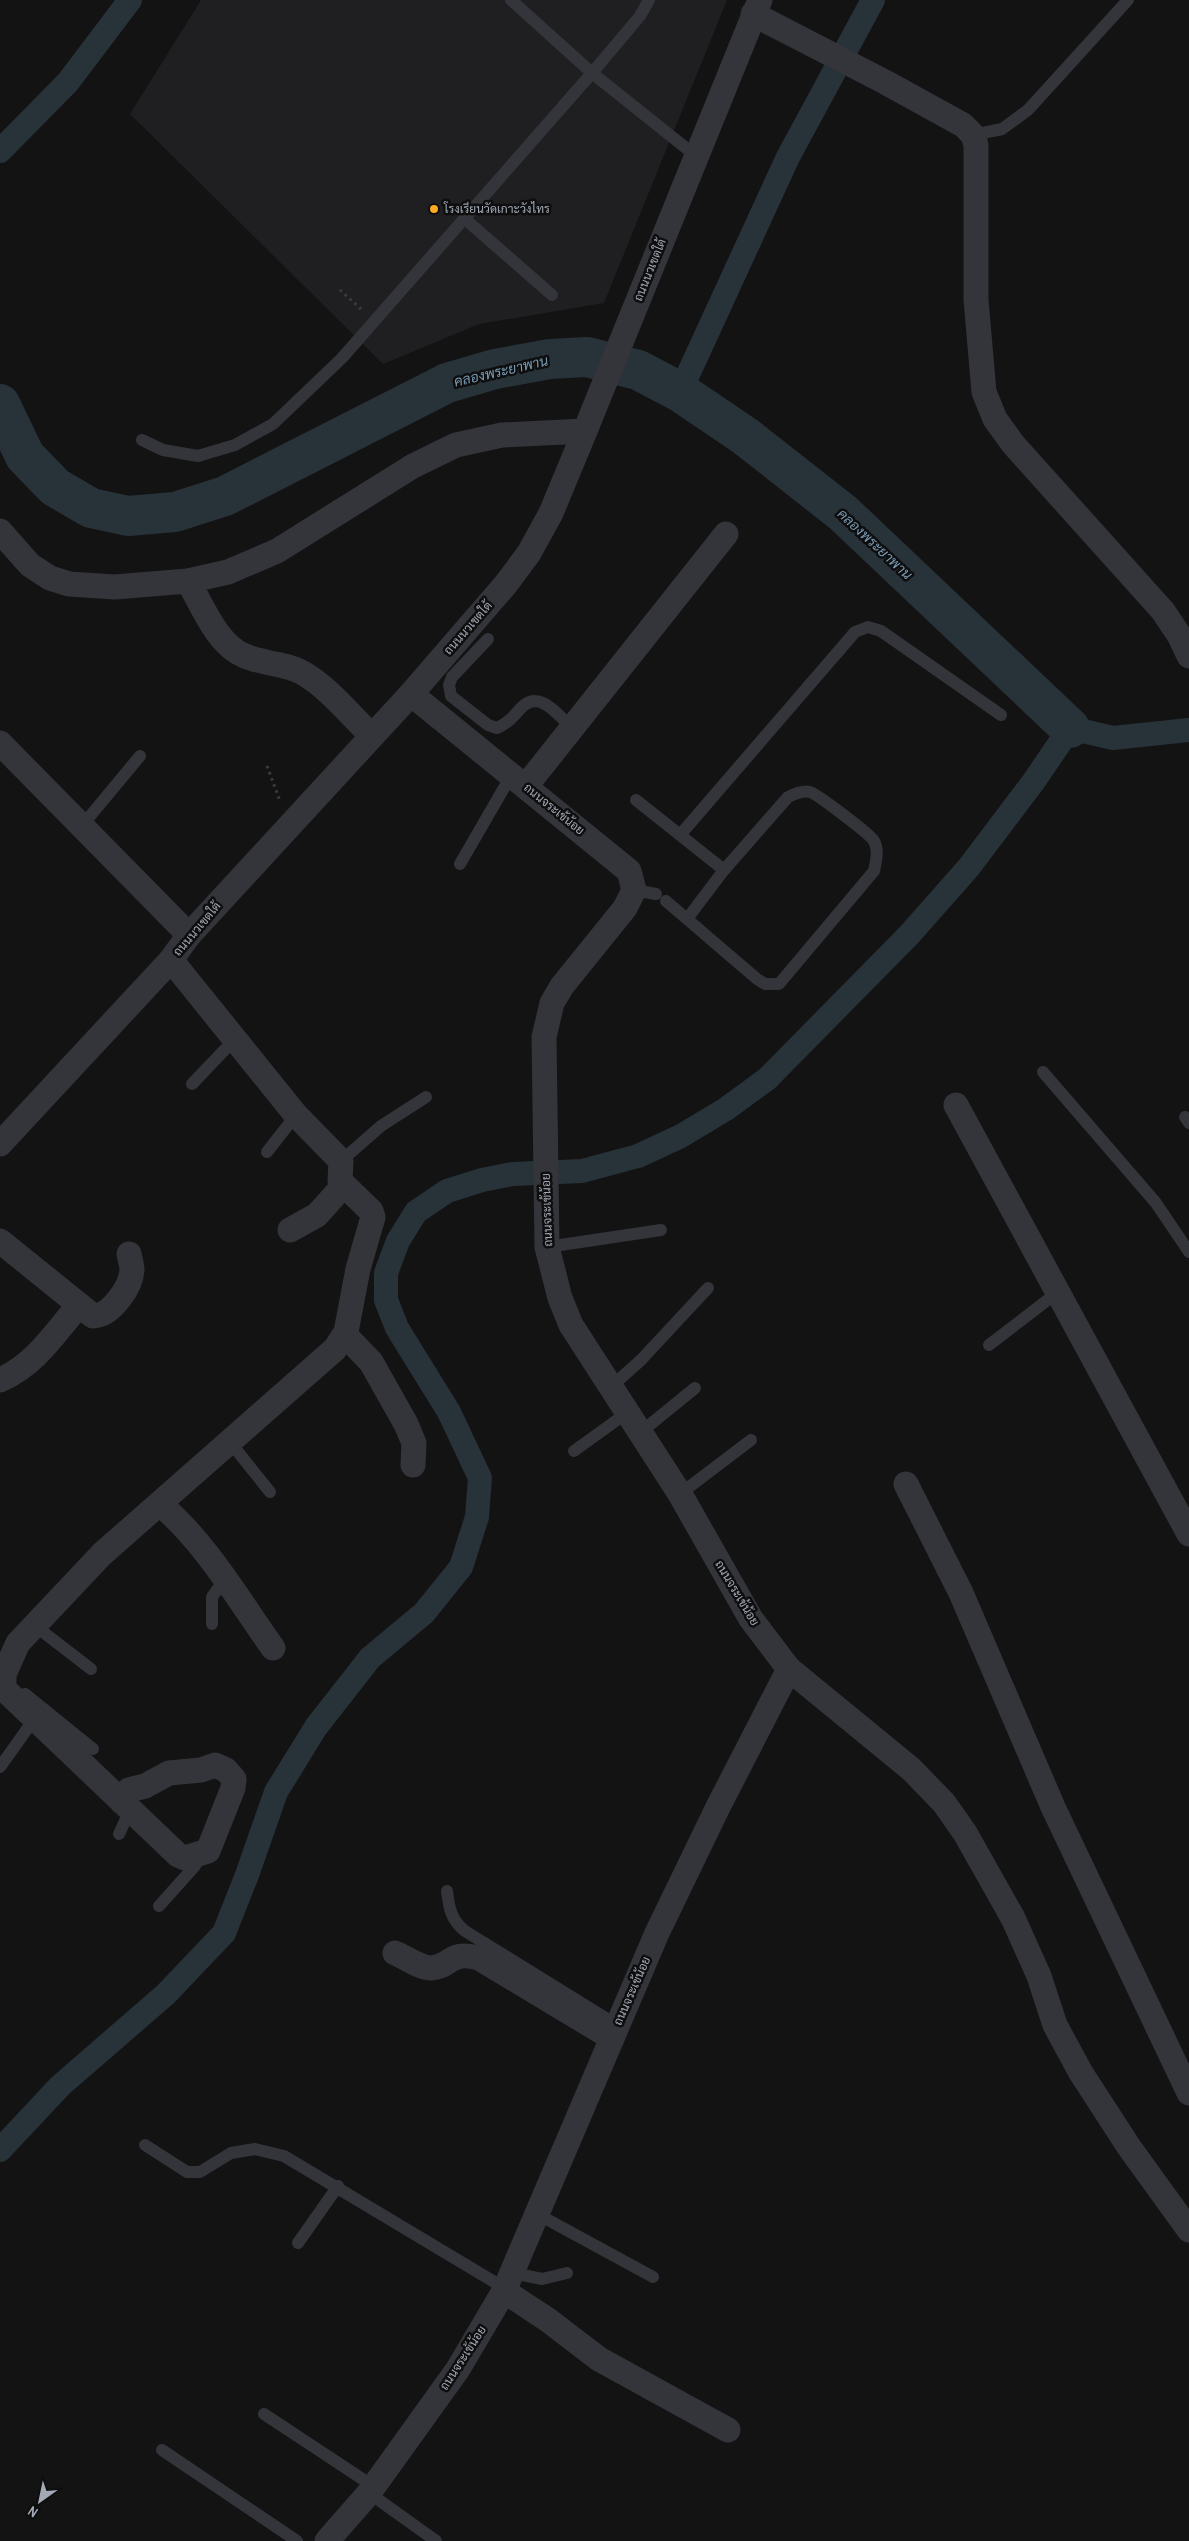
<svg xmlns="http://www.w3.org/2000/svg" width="1189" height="2541" viewBox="0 0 1189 2541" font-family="'Archivo Narrow',Sarabun,sans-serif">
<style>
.built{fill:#1f1f21}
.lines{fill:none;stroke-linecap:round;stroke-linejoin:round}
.canal{stroke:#283239;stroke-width:24}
.river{stroke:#283239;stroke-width:40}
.path{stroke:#393c41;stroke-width:3;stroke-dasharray:2.5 4;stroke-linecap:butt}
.service{stroke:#33353a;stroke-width:12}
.minor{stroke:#33353a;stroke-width:25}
.poi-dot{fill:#fbaa24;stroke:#0e0e0f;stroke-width:2}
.labels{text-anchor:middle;stroke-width:5;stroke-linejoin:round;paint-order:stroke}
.poi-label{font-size:12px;fill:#a3aab6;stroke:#0e0e0f;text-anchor:start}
.street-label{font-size:12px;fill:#a3aab6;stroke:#0e0e0f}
.water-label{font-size:14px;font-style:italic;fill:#789ab3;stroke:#0e0e0f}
</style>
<rect width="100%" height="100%" fill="#131314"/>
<path class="built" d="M201 0H727L604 303 479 324 383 364 130 114Z"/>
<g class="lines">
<g class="canal">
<path d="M0 151 68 82 130 0"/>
<path d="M680 392 788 157 873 0"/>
<path d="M0 2150 60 2086 166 1994 224 1933 247 1875 276 1792 316 1727 370 1658 424 1613 461 1567 477 1517 480 1478 449 1412 397 1328 386 1300V1273L398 1241 416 1212 447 1191 482 1180 513 1174 582 1171 638 1156 681 1136 726 1109 767 1079 909 935 969 867 1034 781 1070 728 1113 738 1189 730"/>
</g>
<path class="river" d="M0 404 25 456 55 487 91 508 128 516 175 512 225 496 447 383 495 369 550 359 587 357 638 370 680 392 745 436 843 513 1070 728"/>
<g class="path">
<path d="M340 290 363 311"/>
<path d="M267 766 280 801"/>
</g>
<g class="service">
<path d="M511 0 592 73 640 16 649 0"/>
<path d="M973 135 1002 129 1028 110 1128 0"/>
<path d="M465 219 552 295"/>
<path d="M142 440 163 450 198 456 235 445 273 424 342 358 592 73 696 156"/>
<path d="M488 639 452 677 449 685 451 696 488 725 497 728C508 723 513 717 521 708 539 689 557 714 571 727"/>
<path d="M636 800 724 870"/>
<path d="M81 827 140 756"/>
<path d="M680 835 855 632 868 627 881 631 1001 715"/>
<path d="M460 864 512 774"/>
<path d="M634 890 656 894"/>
<path d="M666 901 757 979 765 984H779L874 871C876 862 879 850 874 841 870 834 817 794 810 792 803 790 794 794 788 797L724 870 687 919"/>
<path d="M1043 1072 1156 1203 1189 1252"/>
<path d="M192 1084 235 1039"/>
<path d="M1185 1117 1189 1123"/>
<path d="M267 1152 296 1115"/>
<path d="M341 1161 381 1126 426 1097"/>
<path d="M547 1247 661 1230"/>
<path d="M989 1345 1058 1292"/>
<path d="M612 1386 641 1360 708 1288"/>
<path d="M641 1432 695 1388"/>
<path d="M230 1442 270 1492"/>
<path d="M574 1451 628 1412"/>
<path d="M680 1494 751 1440"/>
<path d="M212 1624V1597L224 1580"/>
<path d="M34 1625 91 1669"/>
<path d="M25 1694 93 1749"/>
<path d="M0 1767 35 1718"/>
<path d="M119 1834 130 1810"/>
<path d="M447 1891C449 1908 451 1920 465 1931L617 2025"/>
<path d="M159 1906 194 1867 202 1855"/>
<path d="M145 2145 187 2172H200L231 2153 255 2149 284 2156 506 2289"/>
<path d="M539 2215 653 2277"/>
<path d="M298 2243 338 2186"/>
<path d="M513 2273 542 2279 567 2273"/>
<path d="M264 2414 373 2486"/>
<path d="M162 2450 297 2541"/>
<path d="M369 2493 436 2541"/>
</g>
<g class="minor">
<path d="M753 14 885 82 963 125 973 135 976 145V300L984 392 995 419 1013 444 1163 611 1179 635 1189 656"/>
<path d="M0 531 30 565 50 578 69 584 115 587 188 581 228 572 277 551 413 466 456 445 502 435 585 431"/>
<path d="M188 581C202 605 217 645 245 656 263 664 286 663 303 673 329 688 350 715 371 735"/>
<path d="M411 694 629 871 634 890 625 908 562 986 552 1003 544 1037 547 1247 560 1298 571 1325 680 1494 751 1619 789 1669 911 1769 944 1803 965 1833 1013 1918 1039 1976 1055 2025 1081 2073 1129 2147 1189 2230"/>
<path d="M0 743 189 935"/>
<path d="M526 786 726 534"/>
<path d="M956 1105 1189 1534"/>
<path d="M0 1144 171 960 189 935 411 694 506 584 529 553 551 513 585 431 760 0"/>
<path d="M290 1230 317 1215 343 1186"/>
<path d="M0 1241 93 1316C111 1316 131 1287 132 1270 132 1265 130 1259 129 1254"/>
<path d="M345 1335 371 1362 406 1424 414 1443 413 1465"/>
<path d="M0 1380C35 1365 55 1333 79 1305"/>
<path d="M906 1484 961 1593 1053 1807 1189 2093"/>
<path d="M160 1504C206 1543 238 1599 273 1648"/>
<path d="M122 1802 129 1790 145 1786 169 1773 201 1770 215 1765 226 1770 234 1779 233 1788 208 1851 185 1858 178 1855 4 1689V1674L18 1643 102 1554 335 1349 346 1332 358 1269 373 1217 371 1211 340 1181 341 1161 296 1115 171 960"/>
<path d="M395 1953C405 1957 420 1968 431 1968 452 1967 448 1950 479 1958L612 2038"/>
<path d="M504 2291 548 2320 599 2359 728 2430"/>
<path d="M327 2541 369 2493 458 2369 504 2291 657 1933 718 1807 789 1669"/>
</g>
</g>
<circle class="poi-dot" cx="434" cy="209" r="5"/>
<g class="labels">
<g class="poi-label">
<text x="444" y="213">โรงเรียนวัดเกาะวังไทร</text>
</g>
<g class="street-label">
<text transform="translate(650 270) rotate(-68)" y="4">ถนนนวเขตใต้</text>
<text transform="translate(468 628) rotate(-49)" y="4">ถนนนวเขตใต้</text>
<text transform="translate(554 809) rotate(39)" y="4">ถนนจระเข้น้อย</text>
<text transform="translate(197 929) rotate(-50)" y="4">ถนนนวเขตใต้</text>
<text transform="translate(547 1210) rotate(-92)" y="4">ถนนจระเข้น้อย</text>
<text transform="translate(737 1593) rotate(59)" y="4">ถนนจระเข้น้อย</text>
<text transform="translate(632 1991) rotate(-66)" y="4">ถนนจระเข้น้อย</text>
<text transform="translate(463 2358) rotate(-57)" y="4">ถนนจระเข้น้อย</text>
</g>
<g class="water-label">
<text transform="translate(501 371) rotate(-13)" y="5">คลองพระยาพาน</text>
<text transform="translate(875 544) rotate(43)" y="5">คลองพระยาพาน</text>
</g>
</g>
<g transform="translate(40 2501) rotate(213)" stroke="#0e0e0f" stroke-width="4" paint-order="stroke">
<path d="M0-4L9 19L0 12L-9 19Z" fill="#a3aab6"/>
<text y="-8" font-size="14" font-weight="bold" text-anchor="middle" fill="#a3aab6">N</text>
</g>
</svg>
